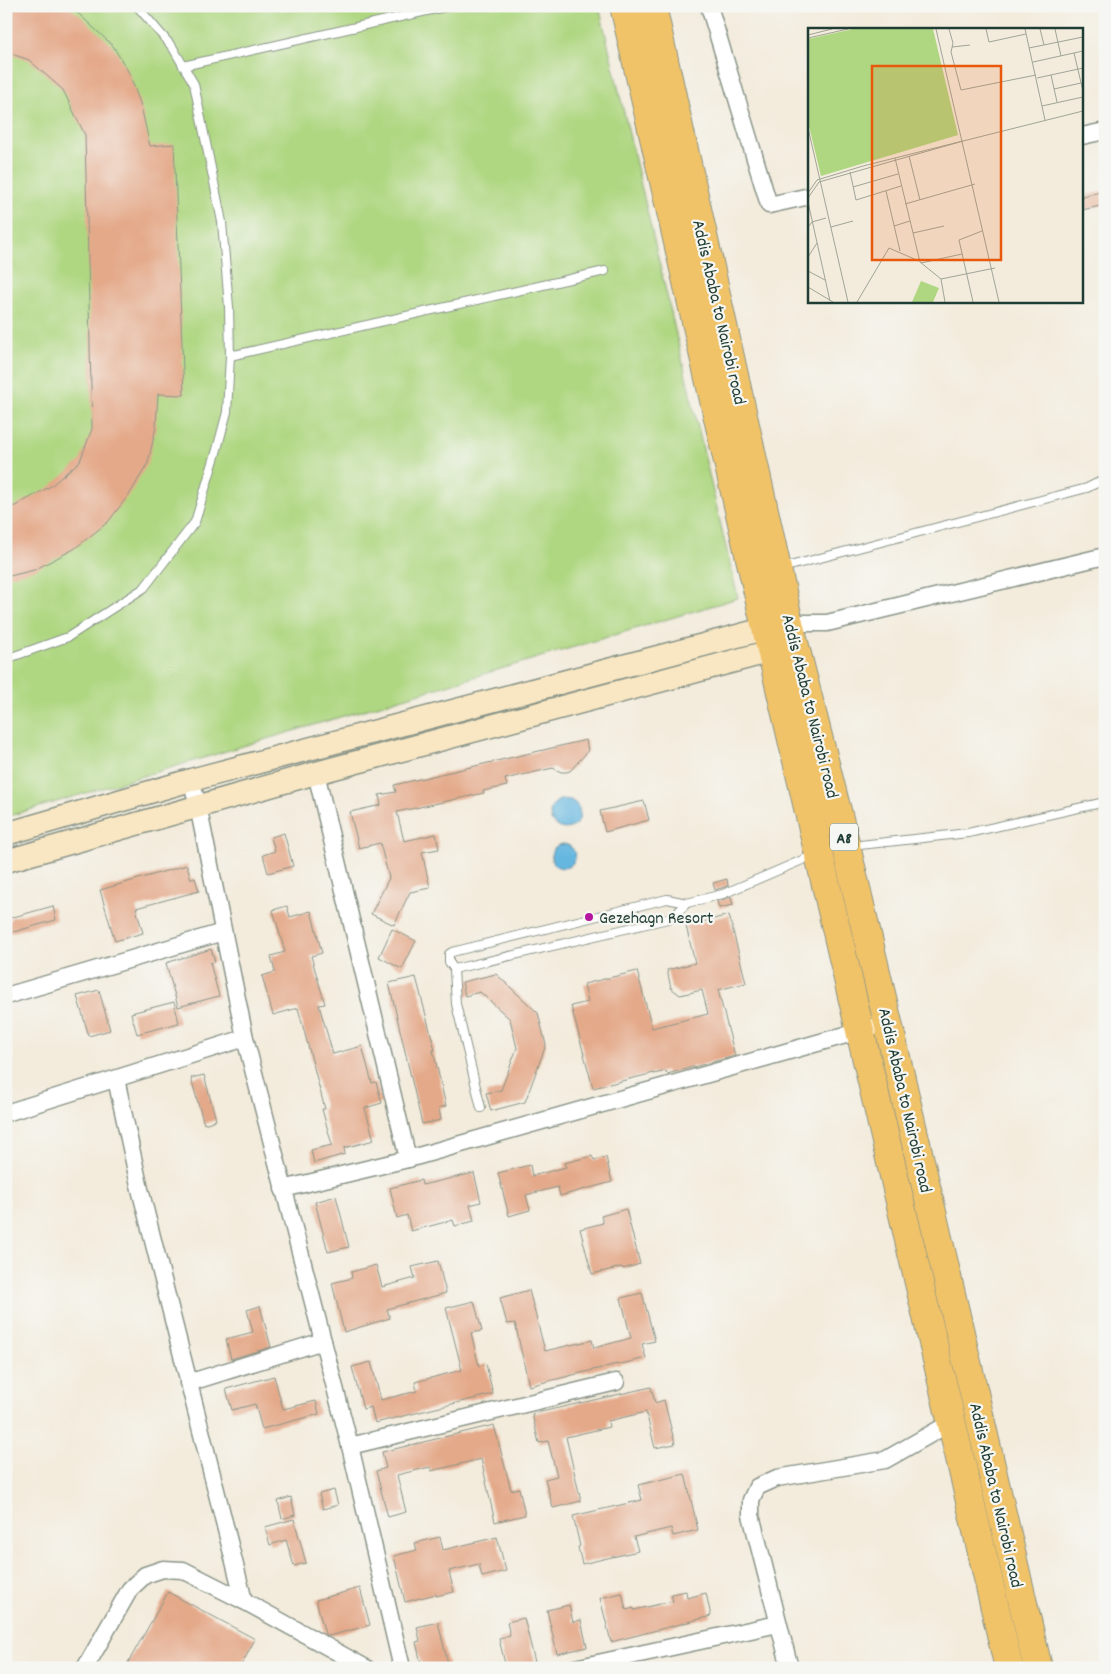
<svg xmlns="http://www.w3.org/2000/svg" width="1111" height="1674" viewBox="0 0 1111 1674" font-family="Dekko,sans-serif">
<style>
.green{fill:#afd781;stroke:#678a5a}
.water{fill:#65b7e0;stroke:#427a8a}
.building{fill:#e4a989}
.lines{fill:none;stroke-linecap:round;stroke-linejoin:round}
.lane-casing{stroke:#899488;stroke-width:10}
.street-casing{stroke:#899488;stroke-width:19}
.secondary-casing{stroke:#899488;stroke-width:25}
.highway-casing{stroke:#899488;stroke-width:30}
.lane{stroke:#fff;stroke-width:8}
.street{stroke:#fff;stroke-width:16}
.secondary{stroke:#f9e7c3;stroke-width:22}
.highway{stroke:#f1c369;stroke-width:28}
.poi-dot{fill:#b5179e;stroke:#f6f6f2;stroke-width:2}
.labels{text-anchor:middle;stroke-width:4.5;stroke-linejoin:round;paint-order:stroke}
.shield{fill:#f6f6f2;stroke:#60746d;stroke-width:1}
.shield-label{font-size:16px;font-weight:bold;fill:#1f3d34}
.street-label{font-size:18px;fill:#1f3d34;stroke:#f6f6f2}
.poi-label{font-size:18px;fill:#1f3d34;stroke:#f6f6f2;text-anchor:start}
.inset-road{fill:none;stroke:#9ea598;stroke-width:1}
.view{fill:#e8590c;fill-opacity:0.15;stroke:#e8590c;stroke-width:2.5}
.inset-edge{fill:none;stroke:#1f3d34;stroke-width:2.5}
</style>
<rect width="100%" height="100%" fill="#f6f6f2"/>
<filter id="ink" filterUnits="userSpaceOnUse"><feTurbulence type="fractalNoise" baseFrequency=".02" numOctaves="2"/><feDisplacementMap in="SourceGraphic" scale="10" xChannelSelector="R" yChannelSelector="G"/><feConvolveMatrix kernelMatrix="1 2 1 2 8 2 1 2 1" color-interpolation-filters="sRGB"/></filter>
<filter id="wash" filterUnits="userSpaceOnUse"><feTurbulence type="fractalNoise" baseFrequency=".0096" numOctaves="4" result="noise"/><feDisplacementMap in="SourceGraphic" scale="20" xChannelSelector="R" yChannelSelector="G"/><feGaussianBlur stdDeviation="1.12" result="paint"/><feColorMatrix in="noise" values="0 0 0 0 0 0 0 0 0 0 0 0 0 0 0 0 0 1.4 0 .05"/><feComposite in="paint" operator="in"/></filter>
<g filter="url(#wash)">
<rect width="100%" height="100%" fill="#f3ebdb"/>
<path class="green" d="M6 6H599L738 598 6 817Z"/>
<g class="water">
<circle cx="565" cy="814" r="15"/>
<circle cx="563" cy="856" r="12"/>
</g>
<g id="blocks">
<g class="building">
<path d="M6 6H66L79 14 113 46 129 73 141 106 150 146 174 144 184 395 158 394 156 427 148 463 131 492 108 522 74 549 34 570 6 577V508L15 506 51 486 80 461 92 429 85 135 63 90 29 60 6 52Z"/>
<path d="M1105 191V205L1082 210V196Z"/>
<path d="M586 740 588 751 570 771 566 772H561L553 768 505 779 507 786 483 791 484 793 397 812 404 841 436 834 439 849 422 852 430 888 410 892 394 925 371 914 389 878 380 843 359 848 350 812 381 805 379 795 396 792 394 785Z"/>
<path d="M644 801 649 820 605 832 600 811Z"/>
<path d="M284 833 293 866 268 873 263 855 275 851 271 837Z"/>
<path d="M187 865 191 879 195 878 199 891 136 908 143 933 115 941 100 890Z"/>
<path d="M727 879 728 886 715 890 713 883Z"/>
<path d="M731 897 733 905 719 908 717 901Z"/>
<path d="M53 906 56 920 6 934V921L11 920 10 918Z"/>
<path d="M287 906 290 917 311 911 322 953 311 956 325 1004 319 1005 333 1054 362 1046 372 1083 376 1082 382 1103 365 1108 374 1140 344 1148 345 1154 314 1163 311 1150 332 1145 322 1109H325L298 1008 273 1015 262 976 275 972 271 956 285 952 273 910Z"/>
<path d="M729 915 746 983 718 990 735 1056 667 1074 666 1071 654 1074V1073L593 1088 571 1006 588 1002 584 984 637 971 652 1028 708 1014 702 990 680 995 671 988 667 970 695 963 686 926Z"/>
<path d="M392 929 416 941 402 969 379 957Z"/>
<path d="M211 949 215 962 210 963 219 996 178 1007 166 963Z"/>
<path d="M496 974 538 1013 546 1045 525 1102 491 1111 486 1093 501 1090 517 1048 510 1019 480 992 465 996 462 982Z"/>
<path d="M416 977 435 1050H433L446 1106 439 1108 441 1120 422 1124 389 983Z"/>
<path d="M99 990 110 1030 89 1036 77 996Z"/>
<path d="M174 1002 179 1023 137 1034 131 1013Z"/>
<path d="M204 1075 216 1120 204 1124 191 1078Z"/>
<path d="M592 1156 594 1160 606 1157 612 1182 560 1196 558 1187 526 1195 530 1210 509 1216 498 1173 530 1165 532 1176 566 1167 564 1163Z"/>
<path d="M474 1173 481 1202 470 1205 474 1221 455 1226 453 1220 411 1231 407 1215 397 1218 390 1188 421 1180 422 1185Z"/>
<path d="M336 1196 349 1247 328 1252 315 1202Z"/>
<path d="M626 1209 640 1264 623 1269 622 1267 592 1274 580 1229 603 1223 601 1216Z"/>
<path d="M438 1261 446 1293 387 1309 390 1318 344 1332 332 1283 352 1278 351 1272 376 1265 382 1287 415 1278 412 1267Z"/>
<path d="M529 1290 545 1351 592 1340 594 1348 631 1338 621 1298 642 1293 655 1341 642 1344 646 1358 617 1365V1364L529 1386 515 1323 507 1324 500 1298Z"/>
<path d="M474 1301 482 1331 471 1333 479 1366 486 1364 493 1394 375 1423 371 1407 363 1409 352 1367 371 1362 381 1400 417 1391 415 1382 462 1370 446 1308Z"/>
<path d="M260 1306 271 1347 231 1359 226 1339 253 1332 247 1310Z"/>
<path d="M274 1376 283 1409 316 1401 319 1414 262 1429 255 1404 232 1410 226 1389Z"/>
<path d="M651 1387 655 1403 664 1400 675 1444 655 1448 646 1412 608 1421 609 1427 566 1437 581 1501 553 1508 545 1479 557 1476 548 1441 539 1443 532 1414Z"/>
<path d="M494 1425 511 1490 519 1488 525 1515 495 1522 481 1459 431 1471 430 1467 397 1475 406 1512 388 1517 376 1471 386 1468 382 1452Z"/>
<path d="M685 1474 698 1530 673 1536 671 1528 634 1537 638 1551 582 1564 578 1547 580 1546 573 1516 642 1500 638 1485Z"/>
<path d="M334 1490 338 1505 323 1509 319 1494Z"/>
<path d="M291 1497 295 1515 282 1519 278 1501Z"/>
<path d="M294 1519 306 1563 294 1566 286 1540 270 1545 265 1527Z"/>
<path d="M440 1537 443 1550 497 1537 506 1571 482 1577 479 1564 449 1571 454 1592 436 1596V1594L405 1602 394 1556 417 1550 415 1543Z"/>
<path d="M360 1588 370 1625 329 1636 325 1634 316 1600Z"/>
<path d="M686 1591 687 1598 706 1593 711 1616 611 1642 600 1598 622 1593 626 1610 634 1608V1610L673 1601 671 1594Z"/>
<path d="M168 1592 255 1639 240 1668H125Z"/>
<path d="M569 1605 573 1622 581 1620 587 1647 557 1654 547 1610Z"/>
<path d="M524 1618 535 1662 506 1668 499 1639 510 1636 507 1622Z"/>
<path d="M438 1622 449 1668H422L416 1642 420 1641 417 1627Z"/>
</g>
</g>
</g>
<g filter="url(#ink)">
<use href="#blocks" fill-opacity="0" stroke="#899488" stroke-width="1"/>
<g class="lines">
<g class="lane-casing">
<g id="lane">
<path d="M183 66 449 6"/>
<path d="M230 356 605 271"/>
<path d="M782 568 1087 488 1105 479"/>
<path d="M6 659 68 637 144 588 195 522 216 453 227 412 230 356 229 307 222 222 194 84 173 48 137 6"/>
<path d="M851 846 968 833 1105 802"/>
<path d="M454 969 672 918 687 903"/>
<path d="M481 1108 456 1004 454 969 449 962V954L452 952 667 899 687 903 723 894 814 855"/>
</g>
</g>
<g class="street-casing">
<g id="street">
<path d="M709 6 769 205 810 196"/>
<path d="M1082 136 1105 131"/>
<path d="M789 623H827L1105 556"/>
<path d="M316 773 408 1159"/>
<path d="M191 780 198 806 245 1038 350 1446 402 1668"/>
<path d="M6 996 223 932"/>
<path d="M116 1079 139 1185 244 1601"/>
<path d="M6 1113 245 1038"/>
<path d="M283 1189 408 1159 888 1023"/>
<path d="M188 1383 323 1341"/>
<path d="M350 1446 616 1382"/>
<path d="M85 1668 130 1589 145 1575 163 1569 183 1570 244 1601 366 1668"/>
<path d="M575 1668 778 1624"/>
<path d="M790 1668 751 1515V1500L757 1487 777 1478 885 1460 952 1422"/>
</g>
</g>
<g class="secondary-casing">
<g id="secondary">
<path d="M6 834 191 780 783 624"/>
<path d="M6 861 316 773 786 647"/>
</g>
</g>
<g class="highway-casing">
<g id="highway">
<path d="M624 6 766 628 1009 1668"/>
<path d="M652 6 789 623 846 846 888 1023 1038 1668"/>
</g>
</g>
<use href="#lane" class="lane"/>
<use href="#street" class="street"/>
<use href="#secondary" class="secondary"/>
<use href="#highway" class="highway"/>
</g>
</g>
<circle class="poi-dot" cx="589" cy="917" r="5"/>
<g class="labels">
<rect class="shield" x="830" y="823.5" width="28" height="27" rx="4"/>
<g class="shield-label">
<text x="844" y="843">A8</text>
</g>
<g class="street-label">
<text transform="translate(720 312) rotate(77)" y="6">Addis Ababa to Nairobi road</text>
<text transform="translate(811 706) rotate(76)" y="6">Addis Ababa to Nairobi road</text>
<text transform="translate(906 1100) rotate(77)" y="6">Addis Ababa to Nairobi road</text>
<text transform="translate(997 1495) rotate(77)" y="6">Addis Ababa to Nairobi road</text>
</g>
<g class="poi-label">
<text x="599" y="923">Gezehagn Resort</text>
</g>
</g>
<g transform="translate(808 28)">
<rect width="275" height="275" fill="#f3ebdb"/>
<path d="M45 1H125L150 107 13 148 0 94V11ZM113 253 131 260 125 274H104Z" fill="#afd781"/>
<path class="inset-road" d="M128 1 191 274M141 1 145 15 143 24 153 62 228 47M178 1 181 14 218 6M217 1 237 92M232 1 236 17M247 1 253 28M0 7 24 1M0 10 40 1M144 19 162 17M221 20 275 9M266 25 275 63M225 34 275 23M243 47 249 74M229 50 275 40M246 61 273 55M234 78 275 69M0 100 40 274M101 128 112 172M87 130 112 234 133 251 137 274M42 144 48 172 93 158M45 159 90 146M78 163 92 223M0 165 9 152 55 138 275 83M0 170 11 154 155 113M0 174 22 273M97 176 167 156M86 198 102 193M0 199 4 194 18 190M23 199 45 193M105 205 136 198M0 229 9 215M113 235 154 226M0 243 17 252M133 251 187 240M0 259 25 274M49 274 81 220 111 233M165 274 151 212 174 203"/>
<path class="view" d="M64 38H193V232H64Z"/>
<rect width="275" height="275" class="inset-edge"/>
</g>
<rect width="1111" height="1674" fill="none" stroke="#f6f6f2" stroke-width="25"/>
</svg>
